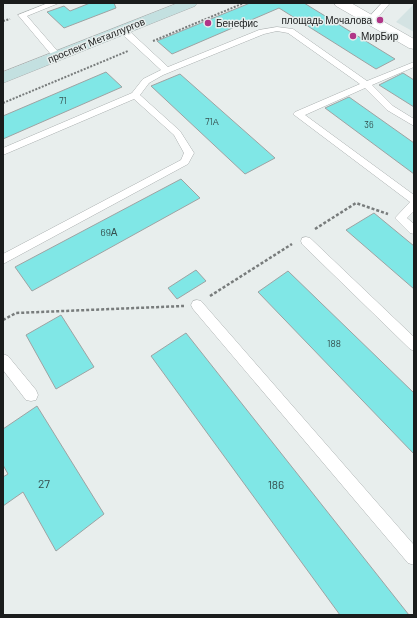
<svg xmlns="http://www.w3.org/2000/svg" width="417" height="618" viewBox="0 0 417 618" font-family="Barlow,sans-serif">
<style>
.built{fill:#d4e3e3}
.building{fill:#80e7e6;stroke:#9ea3a3}
.lines{fill:none;stroke-linecap:round;stroke-linejoin:round}
.lane-casing{stroke:#aaafaf;stroke-width:1}
.street-casing{stroke:#aaafaf;stroke-width:1}
.secondary-casing{stroke:#aaafaf;stroke-width:1}
.path-far1{stroke:#787c7c;stroke-width:2;stroke-dasharray:2 1.5;stroke-linecap:butt}
.path{stroke:#787c7c;stroke-width:2.5;stroke-dasharray:3 2;stroke-linecap:butt}
.lane{fill:#fff;fill-rule:evenodd}
.street{fill:#fff;fill-rule:evenodd}
.secondary{fill:#c3e0e0;fill-rule:evenodd}
.poi-dot{fill:#b13587;stroke:#e8eeed;stroke-width:1.5}
.labels{text-anchor:middle;stroke-width:3;stroke-linejoin:round;paint-order:stroke}
.far-number-label{font-size:9px;fill:#344f4e}
.far-poi-label{font-size:10px;fill:#1a1c1c;stroke:#e8eeed;text-anchor:start}
.far-street-label{font-size:10px;fill:#1a1c1c;stroke:#e8eeed}
.number-label{font-size:10px;fill:#344f4e}
.near-number-label{font-size:12px;fill:#344f4e}
</style>
<rect width="100%" height="100%" fill="#e8eeed"/>
<path class="built" d="M414 4V32L396 22Z"/>
<g class="building">
<path d="M90 3H114L116 8 64 28 47 12 64 6 70 11Z"/>
<path d="M250 3H304L395 59 376 69 279 8 172 54 157 41Z"/>
<path d="M106 72 122 87 3 139V116Z"/>
<path d="M403 73 414 80V107L379 85Z"/>
<path d="M180 74 275 158 245 174 151 86Z"/>
<path d="M349 97 414 143V174L325 108Z"/>
<path d="M181 179 200 198 32 291 15 267Z"/>
<path d="M374 213 414 246V289L346 230Z"/>
<path d="M196 270 206 281 177 299 168 288Z"/>
<path d="M288 271 414 393V454L258 292Z"/>
<path d="M61 315 94 367 56 389 26 335Z"/>
<path d="M186 333 409 615H340L151 356Z"/>
<path d="M37 406 104 514 56 551 23 492 3 506V477L8 474 3 465V429Z"/>
</g>
<g class="lines">
<g class="lane-casing">
<g id="lane">
<path d="M48 3H59L27 16 60 54 61 56 57 58H54L18 15Z"/>
<path d="M382 3H390L374 22H368V18Z"/>
<path d="M277 27 293 29 367 81 414 62V67L372 85 393 106 414 119V126L387 110 365 88 305 115 414 195V211L407 218 414 224V234L410 233 395 218 410 202 293 114 295 112 360 84 288 33 277 31 264 34 163 75 149 83 140 95 180 131 194 153 188 164 3 264V254L181 160 184 153 174 135 134 99 3 155V148L132 93 143 79 161 70 120 32V28H126L168 67 259 30Z"/>
<path d="M306 237 310 238 414 337V351L410 349 302 244 301 241 302 238Z"/>
<path d="M197 300 201 301 414 545V565L408 563 193 309 191 305 193 301Z"/>
<path d="M3 354 8 356 36 390 38 395 36 400 31 401 26 400 3 370Z"/>
</g>
</g>
<g class="street-casing">
<path id="street" d="M334 3H351L414 39V49L409 48 336 6Z"/>
</g>
<g class="secondary-casing">
<path id="secondary" d="M178 3H197L195 6 3 83V72Z"/>
</g>
<g class="path-far1">
<path d="M3 21 10 19"/>
<path d="M153 41 244 3"/>
<path d="M3 103 128 51"/>
</g>
<g class="path">
<path d="M315 229 356 203 388 214"/>
<path d="M210 296 292 244"/>
<path d="M3 320 16 313 184 306"/>
</g>
<use href="#lane" class="lane"/>
<use href="#street" class="street"/>
<use href="#secondary" class="secondary"/>
</g>
<g class="poi-dot">
<circle cx="380" cy="20" r="4"/>
<circle cx="208" cy="23" r="4"/>
<circle cx="353" cy="36" r="4"/>
</g>
<g class="labels">
<g class="far-number-label">
<text x="63" y="104">71</text>
<text x="212" y="125">71А</text>
<text x="369" y="128">36</text>
</g>
<g class="far-poi-label">
<text x="372" y="24" text-anchor="end">площадь Мочалова</text>
<text x="216" y="27">Бенефис</text>
<text x="361" y="40">МирБир</text>
</g>
<g class="far-street-label">
<text transform="translate(96 40) rotate(-22)" y="4">проспект Металлургов</text>
</g>
<g class="number-label">
<text x="109" y="236">69А</text>
<text x="334" y="347">188</text>
</g>
<g class="near-number-label">
<text x="44" y="488">27</text>
<text x="276" y="489">186</text>
</g>
</g>
<rect width="417" height="618" fill="none" stroke="#1a1c1c" stroke-width="8"/>
</svg>
